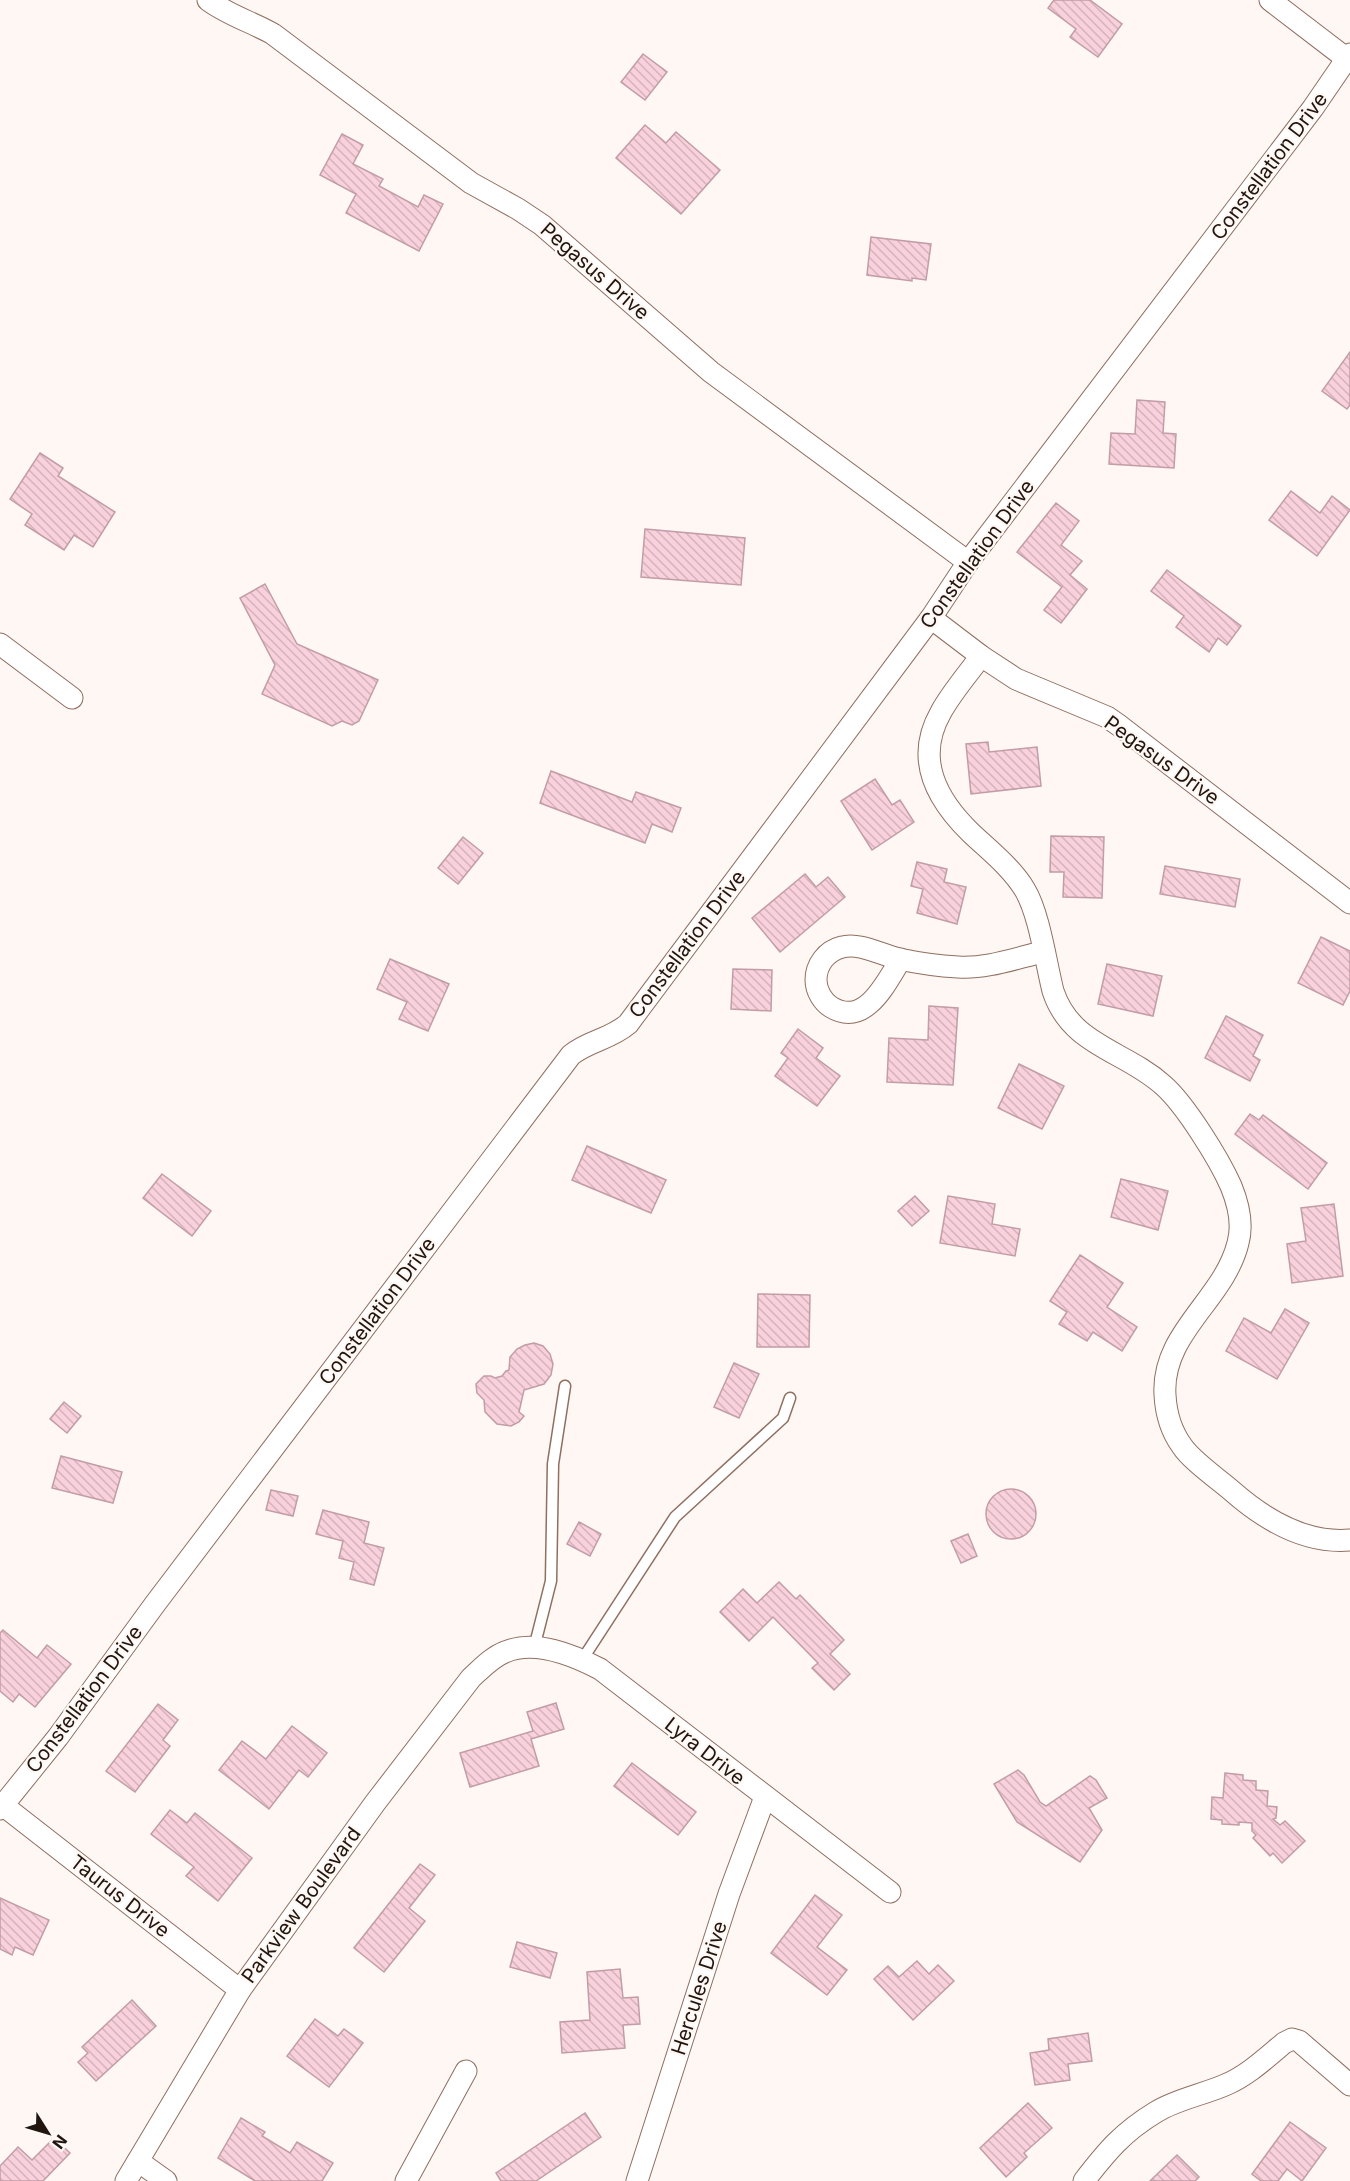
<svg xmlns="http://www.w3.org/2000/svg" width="1350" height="2181" viewBox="0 0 1350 2181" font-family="Inter,sans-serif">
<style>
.building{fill:url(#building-back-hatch);stroke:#c29ca7;stroke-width:1.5}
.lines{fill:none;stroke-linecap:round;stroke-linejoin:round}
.lane-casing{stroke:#906f61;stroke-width:13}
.street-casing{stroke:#906f61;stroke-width:23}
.lane{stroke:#fff;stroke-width:10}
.street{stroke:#fff;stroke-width:21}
.labels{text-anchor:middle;stroke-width:4.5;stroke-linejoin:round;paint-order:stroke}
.street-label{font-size:20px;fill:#21150f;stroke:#fef7f3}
</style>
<defs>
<pattern id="building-back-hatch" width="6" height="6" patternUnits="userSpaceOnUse" patternTransform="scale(1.5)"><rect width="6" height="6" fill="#f9d1dd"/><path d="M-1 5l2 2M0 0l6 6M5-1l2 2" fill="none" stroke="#d5b3bc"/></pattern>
</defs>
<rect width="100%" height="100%" fill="#fef7f3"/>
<g class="building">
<path d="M1054 0H1090L1122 24 1098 57 1070 37 1076 29 1048 8Z"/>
<path d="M643 54 667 72 645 100 621 82Z"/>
<path d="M645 125 666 143 676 132 720 170 681 214 616 158Z"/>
<path d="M342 134 363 145 353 164 383 179 379 186 418 207 424 195 443 204 419 251 346 213 356 194 320 175Z"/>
<path d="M871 237 931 244 926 280 912 278V281L867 275Z"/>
<path d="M1350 352V405L1347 409 1322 391Z"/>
<path d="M1137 400 1165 402 1163 433 1176 434 1174 468 1109 464 1111 433 1135 434Z"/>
<path d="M40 453 63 468 58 476 115 512 93 547 74 535 64 550 25 525 32 514 10 499Z"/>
<path d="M1291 491 1320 513 1332 496 1350 510 1317 556 1269 520Z"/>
<path d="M1056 503 1079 521 1061 545 1082 561 1070 575 1087 589 1061 623 1044 610 1062 587 1017 552Z"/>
<path d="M645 529 745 538 741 585 641 577Z"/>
<path d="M1167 570 1241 626 1227 645 1218 638 1209 652 1176 627 1184 616 1151 591Z"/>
<path d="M265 584 297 644 378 680 359 721 352 725 342 721 332 726 262 694 275 665 240 598Z"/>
<path d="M988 742 989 752 1037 747 1041 786 971 794 966 744Z"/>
<path d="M551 771 632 802 636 792 681 808 672 832 652 824 645 843 540 803Z"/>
<path d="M875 779 892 805 900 800 914 822 872 850 841 801Z"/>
<path d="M1051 836 1104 837 1102 898 1063 897 1064 872H1050Z"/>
<path d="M463 837 483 853 458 884 438 868Z"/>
<path d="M917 862 947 869 944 882 966 887 957 924 917 913 923 889 911 886Z"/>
<path d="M1165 866 1240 879 1235 907 1160 894Z"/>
<path d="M805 874 816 887 828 877 845 897 780 952 752 918Z"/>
<path d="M1321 937 1350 951V991L1343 1005 1298 983Z"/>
<path d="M390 959 449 984 428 1031 399 1019 407 1002 377 989Z"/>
<path d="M1107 964 1162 976 1153 1016 1098 1004Z"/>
<path d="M733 969 772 970 771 1011 731 1009Z"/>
<path d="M929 1006 958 1008 953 1085 887 1082 889 1038 928 1040Z"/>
<path d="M1226 1016 1263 1035 1253 1056 1260 1060 1250 1081 1205 1058Z"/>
<path d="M798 1029 823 1048 816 1058 840 1076 817 1106 775 1076 788 1058 781 1053Z"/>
<path d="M1019 1064 1064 1086 1042 1129 998 1108Z"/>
<path d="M1250 1114 1259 1120 1263 1115 1327 1163 1308 1189 1235 1134Z"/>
<path d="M587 1146 666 1180 651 1213 572 1180Z"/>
<path d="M162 1174 211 1211 192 1236 143 1198Z"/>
<path d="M1121 1179 1168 1191 1158 1230 1111 1217Z"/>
<path d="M915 1196 929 1211 912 1226 898 1211Z"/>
<path d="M948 1196 995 1204 992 1224 1020 1229 1015 1256 940 1243Z"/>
<path d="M1334 1204 1343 1276 1292 1283 1287 1244 1306 1241 1301 1208Z"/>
<path d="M1080 1255 1123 1283 1107 1307 1137 1327 1122 1351 1093 1332 1087 1341 1059 1324 1067 1312 1050 1301Z"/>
<path d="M758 1294 810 1295 809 1347H757Z"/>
<path d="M1285 1309 1309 1323 1277 1379 1226 1351 1244 1318 1271 1333Z"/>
<path d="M534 1343 543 1346 550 1354 553 1364 551 1375 544 1384 524 1390 519 1412 524 1416 519 1422 511 1426 497 1424 485 1412 484 1400 477 1393 476 1384 484 1376H491L495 1378 502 1376 506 1371 509 1370 510 1357 517 1349 525 1345Z"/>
<path d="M734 1363 759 1374 739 1418 714 1407Z"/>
<path d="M64 1402 81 1416 67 1433 50 1419Z"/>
<path d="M61 1456 122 1472 113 1503 52 1488Z"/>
<circle cx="1011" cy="1514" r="25"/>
<path d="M271 1490 298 1496 293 1516 266 1510Z"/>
<path d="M323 1510 369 1522 364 1543 384 1548 374 1585 350 1579 354 1562 339 1558 343 1541 316 1534Z"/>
<path d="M579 1522 601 1534 590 1556 567 1544Z"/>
<path d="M968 1534 977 1556 961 1563 951 1541Z"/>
<path d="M779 1582 796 1599 800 1595 844 1640 830 1654 850 1674 834 1690 812 1668 818 1663 773 1617 749 1641 720 1612 743 1589 757 1603Z"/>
<path d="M3 1630 37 1658 47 1645 71 1664 35 1707 19 1694 13 1702 0 1691V1633Z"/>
<path d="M556 1703 564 1729 531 1739 539 1766 470 1787 460 1753 533 1731 527 1712Z"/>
<path d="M158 1704 178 1720 163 1740 170 1746 135 1792 106 1771Z"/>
<path d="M292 1726 327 1753 308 1777 299 1770 269 1809 219 1770 242 1741 266 1759Z"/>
<path d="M632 1763 696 1812 678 1835 614 1786Z"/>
<path d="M1018 1770 1024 1775 1040 1802 1046 1806 1090 1776 1096 1780 1107 1798 1089 1808 1102 1830 1080 1862 1017 1822 994 1784Z"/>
<path d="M1225 1773 1243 1775V1780L1256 1781V1790L1268 1791 1267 1806 1277 1807 1276 1818 1273 1819 1280 1825 1285 1821 1305 1841 1282 1863 1273 1853 1270 1856 1253 1838 1256 1835 1252 1831V1823L1239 1822V1825L1222 1824V1820L1211 1819 1212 1797 1223 1798Z"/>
<path d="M170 1810 187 1823 195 1813 252 1858 218 1901 186 1876 194 1867 151 1834Z"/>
<path d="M420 1864 435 1875 409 1908 425 1921 384 1972 354 1948Z"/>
<path d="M815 1895 842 1915 817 1947 847 1970 827 1995 771 1953Z"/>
<path d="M0 1898 49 1920 33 1955 15 1947 12 1955 0 1949Z"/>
<path d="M517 1942 557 1953 550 1978 510 1967Z"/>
<path d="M917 1961 929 1974 938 1965 954 1981 913 2020 874 1979 888 1966 899 1977Z"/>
<path d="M620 1969 623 1998 638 1997 640 2024 623 2025 625 2048 562 2053 560 2022 590 2020 587 1972Z"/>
<path d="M132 2000 156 2026 96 2081 78 2062 88 2053 82 2047Z"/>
<path d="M315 2019 338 2036 344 2029 363 2043 329 2087 287 2056Z"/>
<path d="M1088 2033 1092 2061 1068 2064 1070 2080 1035 2085 1030 2053 1049 2050 1048 2039Z"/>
<path d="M1028 2103 1052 2128 1024 2153 1027 2157 1006 2177 980 2148Z"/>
<path d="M585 2113 601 2137 536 2181H501L496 2173Z"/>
<path d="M241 2118 265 2132 262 2136 290 2153 297 2142 333 2163 322 2181H255L218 2158Z"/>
<path d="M1290 2122 1326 2148 1302 2181 1287 2169 1278 2181H1261L1252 2174Z"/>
<path d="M54 2138 70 2153 43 2181H0V2166L18 2147 32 2160Z"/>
<path d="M1177 2155 1199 2177 1195 2181H1150Z"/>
</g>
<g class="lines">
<g class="lane-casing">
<g id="lane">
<path d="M534 1648 551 1581 553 1464 565 1386"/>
<path d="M582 1660 675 1517 783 1418 790 1398"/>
</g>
</g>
<g class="street-casing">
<g id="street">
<path d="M208 0C228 15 252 22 273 34L471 183 518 209 542 225 711 372 968 562"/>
<path d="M1270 0 1347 59"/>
<path d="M931 618 981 656 1016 679 1107 717 1120 726 1350 903"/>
<path d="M0 644 72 698"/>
<path d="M981 656C968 674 952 692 941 712 914 759 937 800 971 833 990 851 1012 868 1025 890 1039 913 1046 963 1053 991 1071 1046 1124 1050 1163 1085 1185 1104 1219 1159 1231 1186 1238 1203 1243 1225 1238 1243 1224 1300 1161 1333 1165 1395 1166 1413 1171 1431 1182 1446 1191 1460 1218 1479 1232 1491 1265 1520 1305 1544 1350 1540"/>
<path d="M901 959C886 982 866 1028 831 1007 823 1002 816 991 816 980 816 965 826 951 842 947 859 942 882 955 899 959 918 963 939 966 958 967 986 969 1016 958 1043 952"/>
<path d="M0 1803 240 1990"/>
<path d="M0 1809 58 1737 155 1604 571 1055C590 1040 609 1040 628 1024L931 618 968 562 1313 108 1350 54"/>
<path d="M138 2161 166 2181"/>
<path d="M126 2181 240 1990 375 1803 471 1678C481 1669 492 1657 505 1652 535 1639 573 1655 600 1669L890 1892"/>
<path d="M406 2181 466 2071"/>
<path d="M637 2181 729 1894 765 1797"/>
<path d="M1084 2181C1107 2151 1123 2132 1156 2112 1177 2099 1202 2095 1225 2085 1247 2076 1266 2058 1284 2043L1292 2039 1299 2041 1350 2085"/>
</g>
</g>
<use href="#lane" class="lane"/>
<use href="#street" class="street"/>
</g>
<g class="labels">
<g class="street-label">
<text transform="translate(1269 166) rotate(-53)" y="7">Constellation Drive</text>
<text transform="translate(595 271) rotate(41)" y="7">Pegasus Drive</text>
<text transform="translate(977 554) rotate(-54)" y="7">Constellation Drive</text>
<text transform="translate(1162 760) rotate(36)" y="7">Pegasus Drive</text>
<text transform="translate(687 944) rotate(-53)" y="7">Constellation Drive</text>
<text transform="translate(377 1311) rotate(-53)" y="7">Constellation Drive</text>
<text transform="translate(84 1699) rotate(-53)" y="7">Constellation Drive</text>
<text transform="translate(705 1751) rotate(38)" y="7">Lyra Drive</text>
<text transform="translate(120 1896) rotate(38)" y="7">Taurus Drive</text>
<text transform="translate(301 1905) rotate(-54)" y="7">Parkview Boulevard</text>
<text transform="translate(699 1988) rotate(-72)" y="7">Hercules Drive</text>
</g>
</g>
<g transform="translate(48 2133) rotate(127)" stroke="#fef7f3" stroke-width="4.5" paint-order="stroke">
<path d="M0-4.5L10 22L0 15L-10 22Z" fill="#21150f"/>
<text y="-9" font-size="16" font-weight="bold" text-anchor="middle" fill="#21150f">N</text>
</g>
</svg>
